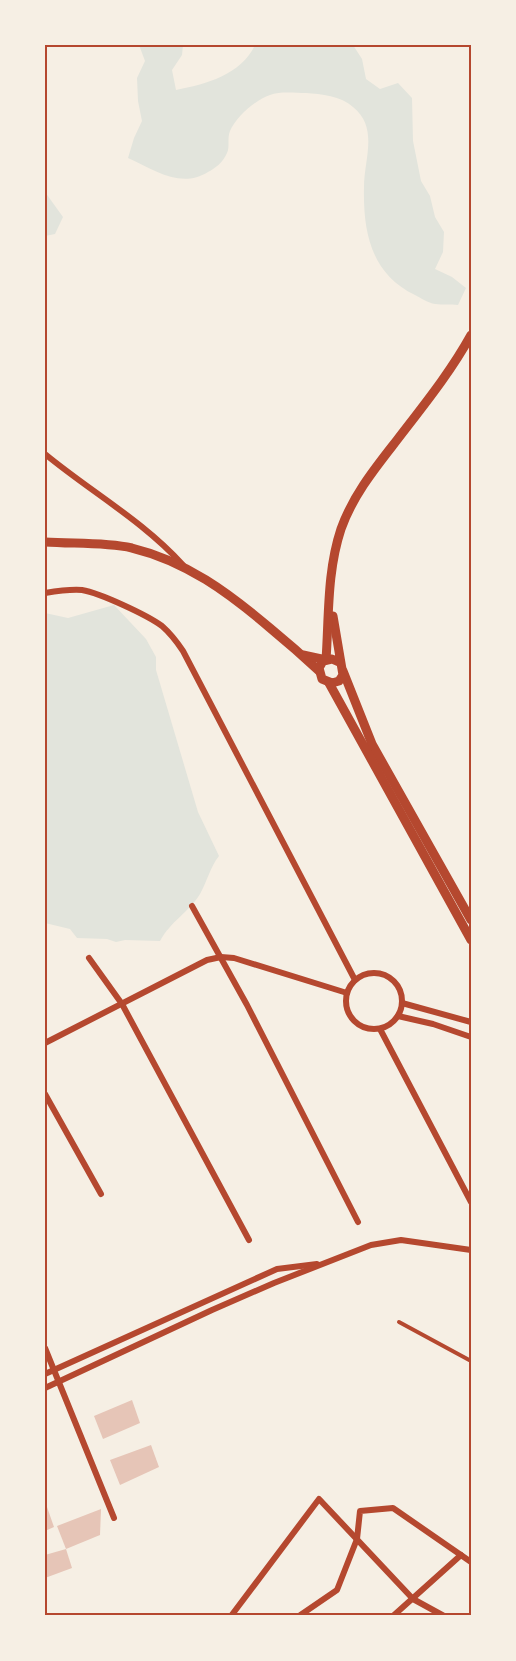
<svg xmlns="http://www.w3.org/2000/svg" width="516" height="1661" viewBox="0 0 516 1661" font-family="Jost,sans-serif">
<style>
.green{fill:#e2e4dc}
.building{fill:#e6c5b7}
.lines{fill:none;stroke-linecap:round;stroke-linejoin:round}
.service{stroke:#b5482f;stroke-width:4}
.minor{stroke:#b5482f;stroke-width:6}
.tertiary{stroke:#b5482f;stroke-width:9}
.neatline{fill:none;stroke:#b5482f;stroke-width:2}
</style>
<rect width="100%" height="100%" fill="#f6efe4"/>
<g class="green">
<path d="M139 45H183L182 55 172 70 176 90C206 84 241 75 255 45H353L362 59 366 79 380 89 398 83 412 98 413 141 421 181 430 196 435 217 444 232 443 252 435 269 452 277 466 288 458 305C451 304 443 305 435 304 428 303 421 298 415 295 371 274 363 232 364 187 364 159 379 128 353 107 341 96 321 94 306 93 295 93 280 91 270 95 255 100 236 117 230 131 227 138 230 147 227 153 223 162 216 168 208 172 181 189 154 170 128 158L134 138 142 121 138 101 137 78 145 61Z"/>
<path d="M45 192 63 217 55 234 45 236Z"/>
<path d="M114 605 146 639 156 657V670L198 812 219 856C210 867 207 882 200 894 188 913 171 921 160 941L125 940 116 942 107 939 77 938 70 929 45 923V613L68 618Z"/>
</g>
<g class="building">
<path d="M132 1400 140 1423 103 1439 94 1416Z"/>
<path d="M151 1445 159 1467 120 1485 110 1460Z"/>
<path d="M45 1507H47L54 1527 45 1531Z"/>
<path d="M101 1509 100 1535 66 1549 57 1526Z"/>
<path d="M66 1549 72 1568 45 1578V1555Z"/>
</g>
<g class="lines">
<path class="service" d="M399 1322 471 1361"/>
<g class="minor">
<path d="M45 454C91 492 142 520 183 565"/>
<path d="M45 593C57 591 70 589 82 590 100 593 147 615 162 626 170 633 177 642 183 651L355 980"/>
<path d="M192 906 247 1005 358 1222"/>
<path d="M89 958 122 1004 249 1240"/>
<circle cx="374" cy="1001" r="28"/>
<path d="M402 1003 471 1022"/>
<path d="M398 1016 433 1024 471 1037"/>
<path d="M380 1029 471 1202"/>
<path d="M45 1043 207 960 221 957 234 958 347 993"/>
<path d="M45 1094 101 1194"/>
<path d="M45 1348 114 1518"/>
<path d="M45 1374 277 1269 317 1264"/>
<path d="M45 1388 212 1310 274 1283 371 1245 401 1240 471 1250"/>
<path d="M231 1616 319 1499 413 1599 444 1616"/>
<path d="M299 1616 337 1590 357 1539 360 1511 393 1508 471 1562"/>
<path d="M393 1616 461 1555"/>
</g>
<g class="tertiary">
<path d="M45 542C74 544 104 542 132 548 186 561 229 593 270 628 287 642 303 656 319 671"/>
<path d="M333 616 343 675 339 681 332 683 322 679 319 668 323 661 332 659 341 663"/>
<path d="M303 655 326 660C329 616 327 571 341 529 353 495 376 467 397 440 423 406 450 373 471 335"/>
<path d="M343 671 372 744 471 920"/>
<path d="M329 683 471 940"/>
</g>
</g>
<rect width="516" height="1661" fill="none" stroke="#f6efe4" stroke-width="93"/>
<rect x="46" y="46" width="424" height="1568" class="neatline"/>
</svg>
